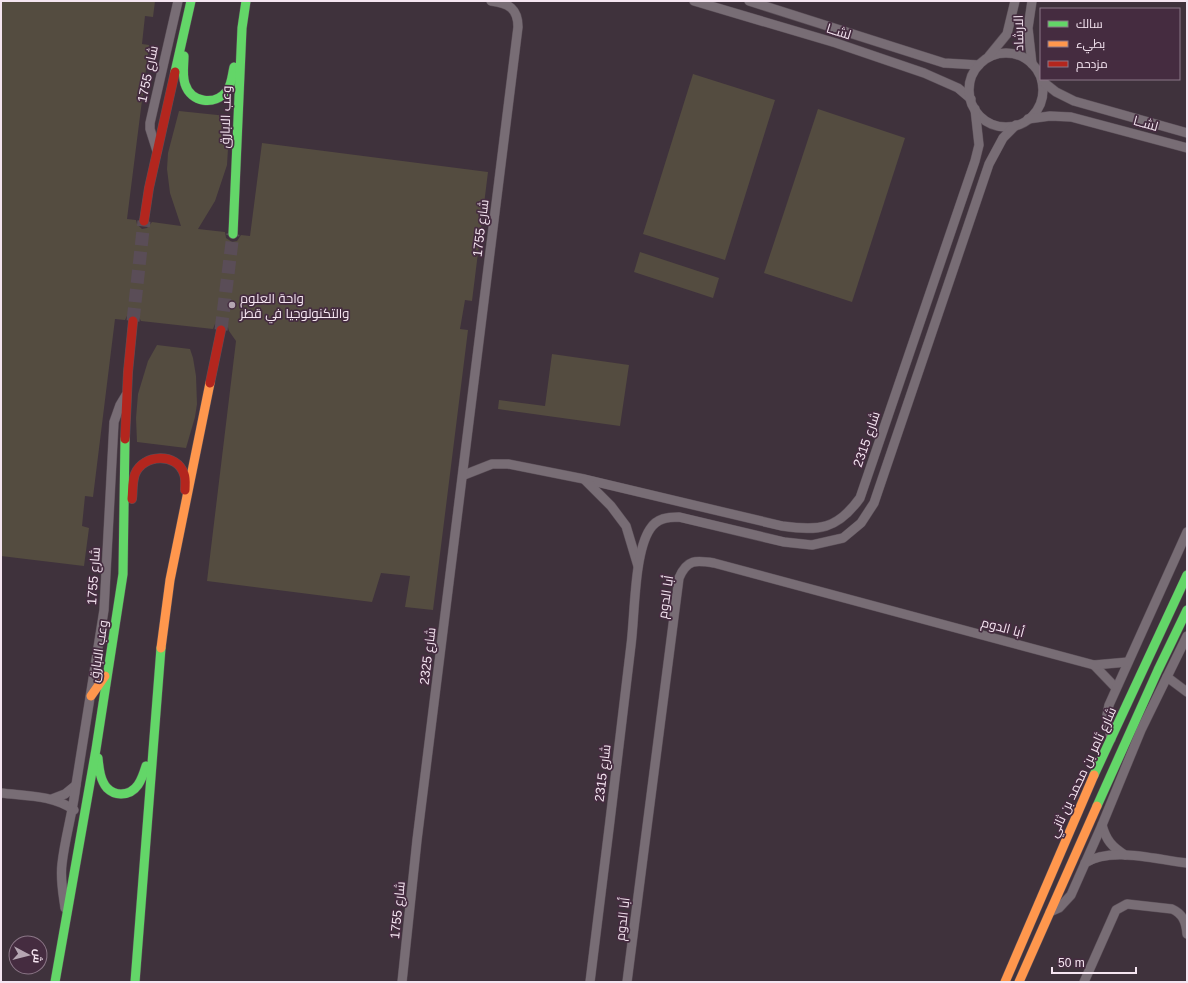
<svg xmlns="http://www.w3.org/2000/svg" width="1188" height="983" viewBox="0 0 1188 983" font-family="Helvetica,Cairo,sans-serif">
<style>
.building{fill:#544c40}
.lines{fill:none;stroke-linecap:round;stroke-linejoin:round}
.secondary-tunnel{stroke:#5a4d57;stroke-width:13;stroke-dasharray:13 6;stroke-linecap:butt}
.street-casing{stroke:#5b4f58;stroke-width:10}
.fast-casing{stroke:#5b4f58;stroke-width:10}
.slow-casing{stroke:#5b4f58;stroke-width:10}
.jam-casing{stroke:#5b4f58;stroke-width:10}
.street{stroke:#786d75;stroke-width:9}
.fast{stroke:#63d668;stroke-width:9}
.slow{stroke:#ff974d;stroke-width:9}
.jam{stroke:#b3261e;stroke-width:9}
.poi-dot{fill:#b5a6b2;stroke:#452c40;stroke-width:1.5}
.labels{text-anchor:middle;stroke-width:3.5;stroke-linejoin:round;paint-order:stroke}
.street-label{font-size:13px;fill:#f5e5f1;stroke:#452c40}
.poi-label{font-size:13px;fill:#f5e5f1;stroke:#452c40;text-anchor:start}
</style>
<rect width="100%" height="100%" fill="#3f323c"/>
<g class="building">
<path d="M1 1H155L153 17 145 16 142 44 149 45 127 219 136 220 137 224 142 229 147 228 152 222 181 226 170 193 167 169 168 153 179 111 227 116 229 132 227 165 215 201 198 229 225 232 226 238 232 242 237 241 241 235 250 236 262 143 488 172 472 301 465 300 460 329 468 330 433 610 405 607 410 576 381 573 372 602 207 581 236 341 229 331 227 324 222 322 215 324 213 329 141 321 138 315 134 313 127 316 125 320 115 319 93 497 85 496 82 526 89 528 84 566 1 556Z"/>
<path d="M693 74 775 100 725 260 643 234Z"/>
<path d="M818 109 905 138 852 302 764 273Z"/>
<path d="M640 252 719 278 713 298 634 272Z"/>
<path d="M157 345 190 349 193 358 196 376 197 404 195 417 186 448 137 442 136 418 138 394 148 361Z"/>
<path d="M552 354 629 365 620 426 498 409 499 400 545 406Z"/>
</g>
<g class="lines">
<g class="secondary-tunnel">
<path d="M133 321 144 221"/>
<path d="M221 330 233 234"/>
</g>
<g class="street-casing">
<g id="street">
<path d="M694 1 836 43 924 73 958 88 971 99"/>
<path d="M749 1 944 63 979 65"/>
<path d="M1032 1 1028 28 1032 64"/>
<circle cx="1006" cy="90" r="37"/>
<path d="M989 56 1007 34 1015 1"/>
<path d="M1042 81 1056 92 1074 101 1187 133"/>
<path d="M1028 119 1050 116 1071 117 1187 148"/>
<path d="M157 151 150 129V123L178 1"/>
<path d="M464 475 492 464H508L584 479 782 526C819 531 837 530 860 498L975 161 979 145 975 109"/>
<path d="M585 480 611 506 626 526 638 566"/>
<path d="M1094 665 1116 688"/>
<path d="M1167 677 1187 692"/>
<path d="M1111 739 1107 715 1109 705 1187 532"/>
<path d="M1 793C26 796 53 795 74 810"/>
<path d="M52 799 65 794 76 785"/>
<path d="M1102 825C1106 840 1112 847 1125 855"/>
<path d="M1085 863C1111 846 1157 860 1187 863"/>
<path d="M65 908C63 893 60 879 62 864 65 837 73 812 76 785L104 610 114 422 120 405 126 395"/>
<path d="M1050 912 1059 908 1071 895 1102 825 1141 730 1187 636"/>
<path d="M402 982 417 840 518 27C518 9 509 3 491 1"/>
<path d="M590 982C604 870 618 757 631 645 635 614 634 553 650 529 657 518 668 517 679 517L784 542 812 545 843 538 861 523 874 503 989 164 1003 138 1016 125"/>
<path d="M627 982 679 578C687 559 696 560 714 563L1094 665 1128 662"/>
<path d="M1084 982 1116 910 1127 904 1172 909C1183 914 1186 922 1187 934"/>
</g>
</g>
<g class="fast-casing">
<g id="fast">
<path d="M184 56C184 65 182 75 185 84 191 103 215 106 227 91 232 84 232 75 234 67"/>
<path d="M175 72 191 1"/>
<path d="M233 234 242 28 246 1"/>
<path d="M98 758C99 768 100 780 107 788 111 792 116 794 121 794 137 794 142 779 146 766"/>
<path d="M1094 775 1187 575"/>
<path d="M1097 806 1158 670 1187 610"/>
<path d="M55 982 96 749 123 574 125 439"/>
<path d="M135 982 161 648"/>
</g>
</g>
<g class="slow-casing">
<g id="slow">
<path d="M161 648 170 580 210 383"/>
<path d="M91 696 105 676"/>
<path d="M1005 982 1094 775"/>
<path d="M1019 982 1097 806"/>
</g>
</g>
<g class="jam-casing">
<g id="jam">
<path d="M144 221 149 188 175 72"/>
<path d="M210 383 221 330"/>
<path d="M125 439 128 372 133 321"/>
<path d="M132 499C133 491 132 482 135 474 143 454 177 452 184 474 186 479 185 485 185 490"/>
</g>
</g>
<use href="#street" class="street"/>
<use href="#fast" class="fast"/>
<use href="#slow" class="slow"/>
<use href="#jam" class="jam"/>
</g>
<circle class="poi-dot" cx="232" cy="305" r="4"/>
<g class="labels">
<g class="street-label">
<text transform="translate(839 31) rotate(17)" y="5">لشــا</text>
<text transform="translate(1018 33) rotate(-91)" y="5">الارشاد</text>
<text transform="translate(147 74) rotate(-78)" y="5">شارع 1755</text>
<text transform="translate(225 117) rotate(-88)" y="5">وعب الابارق</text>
<text transform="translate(1146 123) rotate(15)" y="5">لشــا</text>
<text transform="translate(480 228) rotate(-83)" y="5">شارع 1755</text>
<text transform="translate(866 439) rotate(-71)" y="5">شارع 2315</text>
<text transform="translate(93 576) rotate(-86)" y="5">شارع 1755</text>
<text transform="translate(665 597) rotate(-81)" y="5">أبا الدوم</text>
<text transform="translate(1003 627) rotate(15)" y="5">أبا الدوم</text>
<text transform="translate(98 651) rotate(-81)" y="5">وعب الابارق</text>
<text transform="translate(427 656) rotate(-83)" y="5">شارع 2325</text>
<text transform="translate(1082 772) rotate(-65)" y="5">شارع ثامر بن محمد بن ثاني</text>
<text transform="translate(602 773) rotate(-83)" y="5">شارع 2315</text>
<text transform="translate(397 910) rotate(-84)" y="5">شارع 1755</text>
<text transform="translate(622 919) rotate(-83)" y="5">أبا الدوم</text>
</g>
<g class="poi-label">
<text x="240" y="303">واحة العلوم<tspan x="240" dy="15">والتكنولوجيا في قطر</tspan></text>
</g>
</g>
<rect width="1188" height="983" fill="none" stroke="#f5e5f1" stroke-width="4"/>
<rect x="1040" y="8" width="140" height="72" fill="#452c40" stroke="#8b7687"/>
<rect x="1048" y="21" width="20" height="6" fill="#63d668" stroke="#8b7687"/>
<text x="1076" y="28" font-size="12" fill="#f5e5f1">سالك</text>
<rect x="1048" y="41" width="20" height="6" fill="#ff974d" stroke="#8b7687"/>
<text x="1076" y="48" font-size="12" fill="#f5e5f1">بطيء</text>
<rect x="1048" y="61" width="20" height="6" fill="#b3261e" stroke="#8b7687"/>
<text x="1076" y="68" font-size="12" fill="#f5e5f1">مزدحم</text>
<g transform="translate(28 955) rotate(97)"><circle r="19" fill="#452c40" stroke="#8b7687"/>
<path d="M0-3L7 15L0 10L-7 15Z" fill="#b5a6b2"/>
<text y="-6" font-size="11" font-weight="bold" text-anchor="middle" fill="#f5e5f1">ش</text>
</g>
<path d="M1052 967v6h84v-6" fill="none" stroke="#f5e5f1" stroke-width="2"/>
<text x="1058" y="967" font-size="12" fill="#f5e5f1" stroke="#452c40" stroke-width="3" paint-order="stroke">50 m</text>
</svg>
